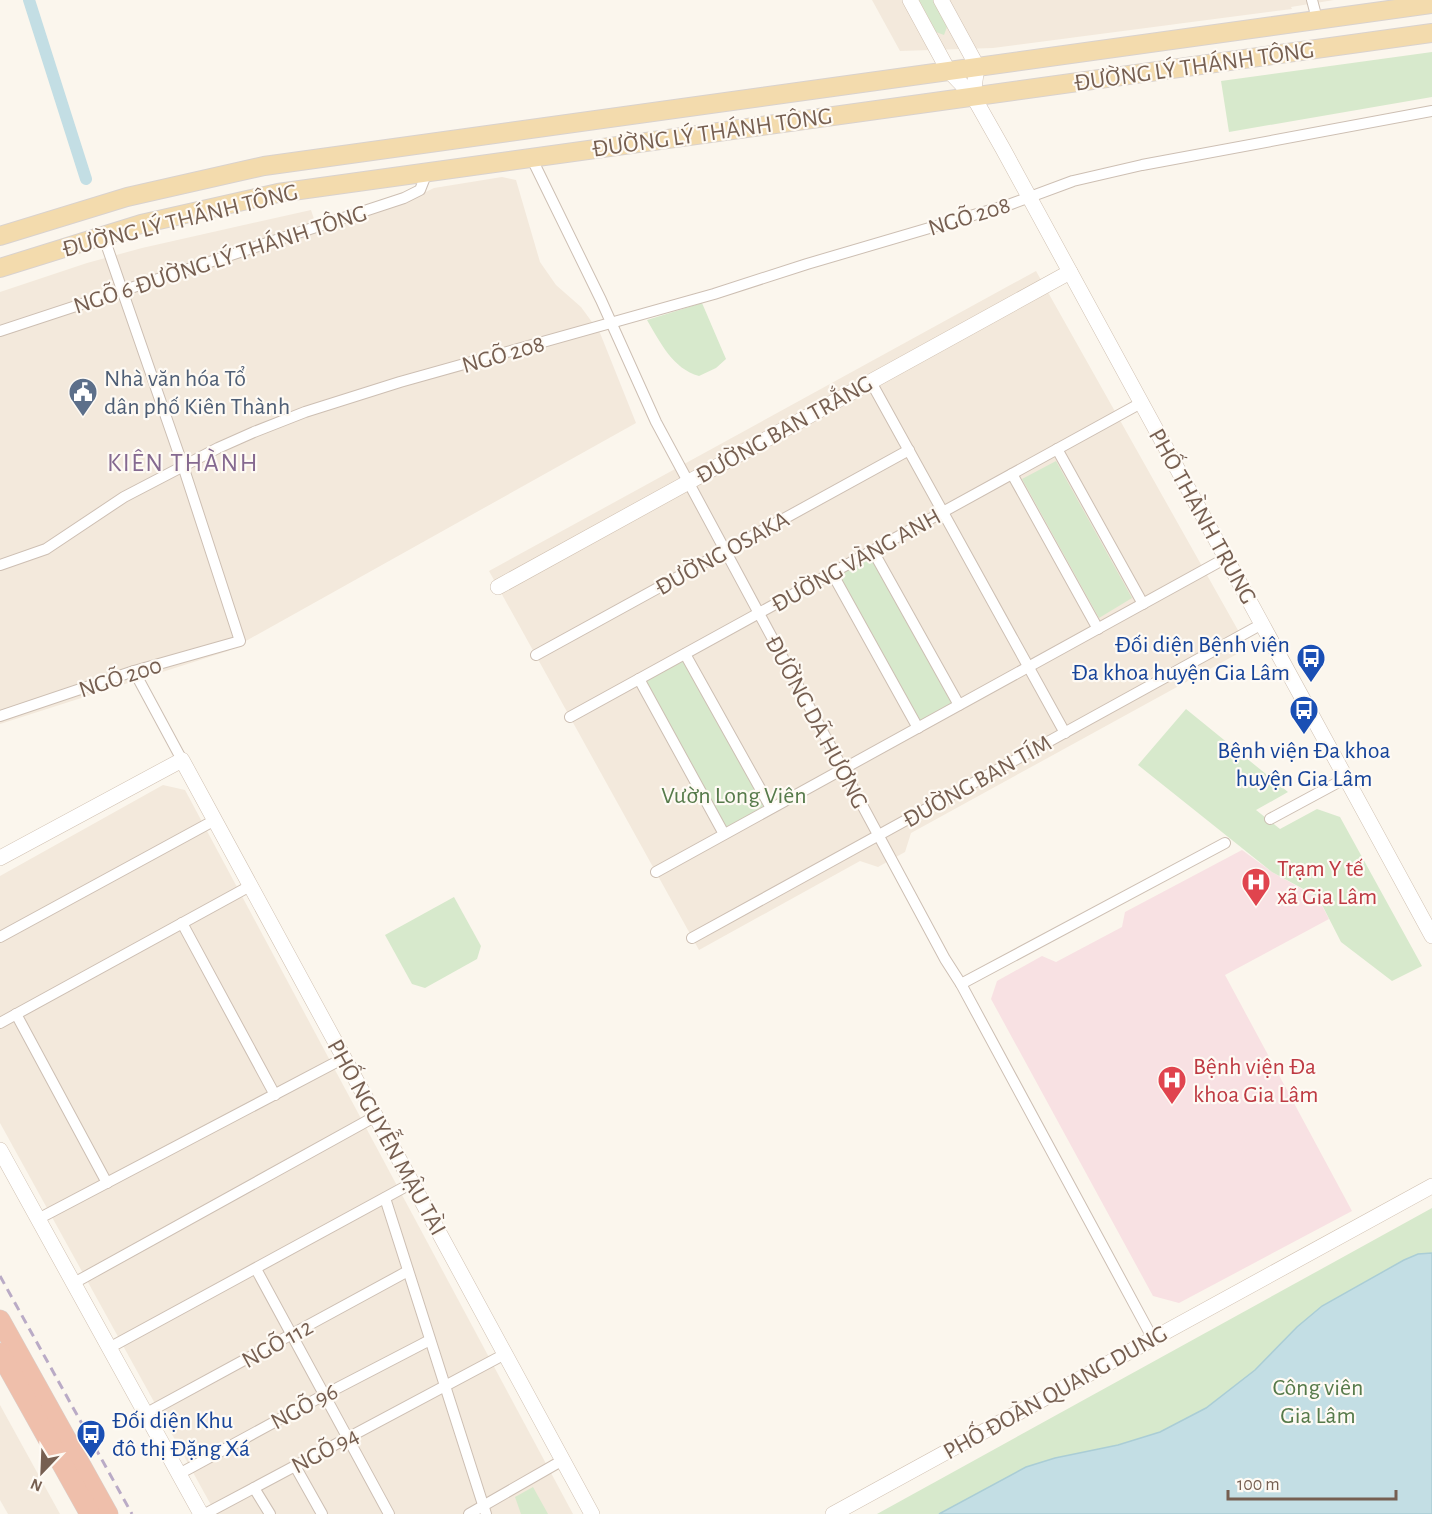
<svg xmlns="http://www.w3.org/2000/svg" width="1432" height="1514" viewBox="0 0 1432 1514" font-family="'Alegreya Sans',sans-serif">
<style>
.residential{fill:#f3e9dc}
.medical{fill:#f8e1e3}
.green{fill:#d7e9cc}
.water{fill:#c3dee4;stroke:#aacdd5;stroke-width:1.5}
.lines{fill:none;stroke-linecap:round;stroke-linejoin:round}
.canal{stroke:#c3dee4;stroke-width:12}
.street-casing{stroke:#cdbfb3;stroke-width:12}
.secondary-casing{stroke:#d0c0b1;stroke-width:16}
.primary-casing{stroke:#d9d2ce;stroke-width:20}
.highway-casing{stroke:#d9d2ce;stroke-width:21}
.street{stroke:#fff;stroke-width:10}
.secondary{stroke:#fff;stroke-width:15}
.primary{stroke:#f3dbad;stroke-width:18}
.highway{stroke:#efbfab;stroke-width:20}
.rail{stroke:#baabc6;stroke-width:3;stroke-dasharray:9 6;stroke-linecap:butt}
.labels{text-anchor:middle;stroke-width:4.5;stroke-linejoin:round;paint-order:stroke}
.street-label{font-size:24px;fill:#765f51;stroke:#fefaf4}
.service-label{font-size:24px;fill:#4e5e75;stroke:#fefaf4;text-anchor:start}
.transit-label{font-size:24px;fill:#164399;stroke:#fefaf4;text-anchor:end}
.park-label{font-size:24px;fill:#567a4a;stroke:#fefaf4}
.health-label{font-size:24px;fill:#be3a42;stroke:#fefaf4;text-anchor:start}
.neighbourhood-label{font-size:26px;letter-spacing:1.5px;fill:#856990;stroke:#fefaf4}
</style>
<rect width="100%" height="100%" fill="#fbf6ed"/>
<g class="residential">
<path d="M872 0H1334L1291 7 1292 9 993 48 900 51Z"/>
<path d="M502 177 516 180 540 262 556 285 581 307 600 333 636 423 228 651 0 724V292L87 263 142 248 311 210 318 231 409 200 434 188Z"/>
<path d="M1036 271 1248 648 911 833 905 852 878 867 860 861 699 950 489 571Z"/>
<path d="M163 785 185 790 573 1514H216L0 1123V876Z"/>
<path d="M0 1405 60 1514H8L0 1500Z"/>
</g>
<path class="medical" d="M1242 850 1272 872 1318 898 1329 919 1225 975 1352 1211 1179 1303 1153 1296 991 999 997 981 1042 956 1056 962 1122 927 1125 912Z"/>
<g class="green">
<path d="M919 0H933L947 27 944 35 936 32Z"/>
<path d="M1432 52V97L1229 132 1221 81Z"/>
<path d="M702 303 726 359 716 368 699 376C673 369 660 342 647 320Z"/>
<path d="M1056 461 1132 598 1099 618 1022 479Z"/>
<path d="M873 551 959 705 918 728 832 573Z"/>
<path d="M686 654 771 808 724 834 639 679Z"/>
<path d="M1186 709 1288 792 1256 810 1280 829 1317 809 1340 817 1422 966 1392 981 1341 942 1318 897 1272 872 1138 765Z"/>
<path d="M454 897 481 946 477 959 425 988 412 984 385 935Z"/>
<path d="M1432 1208V1514H877Z"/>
<path d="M533 1487 548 1514H521L515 1497Z"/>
</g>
<path class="water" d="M1432 1253V1514H939L1026 1467 1055 1458 1118 1445 1160 1432 1206 1408 1255 1370 1297 1327 1322 1306 1404 1260 1418 1254Z"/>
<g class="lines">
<path class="canal" d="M29 0 86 179"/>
<g class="street-casing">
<g id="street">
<path d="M1312 0 1317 19"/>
<path d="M531 157 601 300 656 422 945 959 961 984 1153 1339"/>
<path d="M0 331 404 198 420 190 427 172"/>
<path d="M871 382 1065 733"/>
<path d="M1057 449 1143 604"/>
<path d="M1012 474 1098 629"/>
<path d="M873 551 959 705"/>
<path d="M0 565 46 549 124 497 218 448 254 432 305 412 400 382 714 294 807 264 1011 204 1073 181 1142 165 1432 111"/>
<path d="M832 573 918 728"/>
<path d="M685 654 771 808"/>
<path d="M536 655 909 450"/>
<path d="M134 671 182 760"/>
<path d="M639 679 724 834"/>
<path d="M0 716 134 671 240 641 183 466 103 235"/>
<path d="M570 717 1141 403"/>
<path d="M1270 819 1346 778"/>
<path d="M656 872 1226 558"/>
<path d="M182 923 275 1095"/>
<path d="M0 937 215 820"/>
<path d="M692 938 1262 624"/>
<path d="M961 984 1225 843"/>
<path d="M16 1014 107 1183"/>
<path d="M0 1023 250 886"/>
<path d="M385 1198 486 1514"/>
<path d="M38 1219 344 1058"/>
<path d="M256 1269 389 1514"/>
<path d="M74 1283 376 1116"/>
<path d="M109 1348 412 1183"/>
<path d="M145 1414 408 1271"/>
<path d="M295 1466 322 1514"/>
<path d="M179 1474 324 1395 430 1340"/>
<path d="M254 1488 270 1514"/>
<path d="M205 1514 505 1354"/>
<path d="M469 1514 563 1460"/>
</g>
</g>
<g class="secondary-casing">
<g id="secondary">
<path d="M910 0 948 70 973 96 1003 149 1432 936"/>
<path d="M941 0 977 66 973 96"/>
<path d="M498 587 1070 272"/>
<path d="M0 858 182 760 592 1514"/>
<path d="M0 1150 201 1514"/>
<path d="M833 1514 1432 1186"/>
</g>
</g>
<g class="primary-casing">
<g id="primary">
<path d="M0 236 127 197 264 166 1432 4"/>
<path d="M0 268 141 224 278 193 1432 33"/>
</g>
</g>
<g class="highway-casing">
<g id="highway">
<path d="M0 1320 108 1514"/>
<path d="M0 1353 90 1514"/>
</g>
</g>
<use href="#street" class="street"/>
<use href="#secondary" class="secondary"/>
<use href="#primary" class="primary"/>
<use href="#highway" class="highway"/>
<path class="rail" d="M0 1276 132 1514"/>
</g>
<defs>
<g id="civic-pin" transform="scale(1.5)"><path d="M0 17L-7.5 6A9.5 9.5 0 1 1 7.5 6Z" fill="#5c6f8a" stroke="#fefaf4"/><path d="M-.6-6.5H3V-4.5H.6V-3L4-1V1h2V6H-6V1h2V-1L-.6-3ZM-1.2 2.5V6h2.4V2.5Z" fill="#fff"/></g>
<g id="bus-pin" transform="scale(1.5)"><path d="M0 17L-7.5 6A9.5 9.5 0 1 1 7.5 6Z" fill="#1a4fb4" stroke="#fefaf4"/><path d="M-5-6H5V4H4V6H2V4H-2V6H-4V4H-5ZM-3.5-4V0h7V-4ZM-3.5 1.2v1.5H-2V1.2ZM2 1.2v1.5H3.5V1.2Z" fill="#fff"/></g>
<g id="hospital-pin" transform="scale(1.5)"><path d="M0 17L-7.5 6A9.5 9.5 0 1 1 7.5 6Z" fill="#e0444e" stroke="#fefaf4"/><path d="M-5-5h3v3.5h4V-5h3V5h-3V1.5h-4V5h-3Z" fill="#fff"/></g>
</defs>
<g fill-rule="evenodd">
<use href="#civic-pin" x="83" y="392"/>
<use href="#bus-pin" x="1311" y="658"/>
<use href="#bus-pin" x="1304" y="710"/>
<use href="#hospital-pin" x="1256" y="882"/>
<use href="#hospital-pin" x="1172" y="1080"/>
<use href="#bus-pin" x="91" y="1434"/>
</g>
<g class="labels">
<g class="street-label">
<text transform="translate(1194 66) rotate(-8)" y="8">ĐƯỜNG LÝ THÁNH TÔNG</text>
<text transform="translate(712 132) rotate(-8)" y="8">ĐƯỜNG LÝ THÁNH TÔNG</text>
<text transform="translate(969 216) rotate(-17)" y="8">NGÕ 208</text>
<text transform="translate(180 220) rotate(-14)" y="8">ĐƯỜNG LÝ THÁNH TÔNG</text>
<text transform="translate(220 259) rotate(-18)" y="8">NGÕ 6 ĐƯỜNG LÝ THÁNH TÔNG</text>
<text transform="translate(503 354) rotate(-16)" y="8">NGÕ 208</text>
<text transform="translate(784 429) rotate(-29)" y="8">ĐƯỜNG BAN TRẮNG</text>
<text transform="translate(1203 516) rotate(61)" y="8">PHỐ THÀNH TRUNG</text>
<text transform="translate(722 553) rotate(-29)" y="8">ĐƯỜNG OSAKA</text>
<text transform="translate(856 560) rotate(-29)" y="8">ĐƯỜNG VÀNG ANH</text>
<text transform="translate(120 677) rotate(-18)" y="8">NGÕ 200</text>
<text transform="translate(817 722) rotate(62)" y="8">ĐƯỜNG DÃ HƯƠNG</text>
<text transform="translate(977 781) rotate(-29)" y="8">ĐƯỜNG BAN TÍM</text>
<text transform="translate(387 1137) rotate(61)" y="8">PHỐ NGUYỄN MẬU TÀI</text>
<text transform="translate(277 1343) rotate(-29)" y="8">NGÕ 112</text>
<text transform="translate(1055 1392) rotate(-29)" y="8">PHỐ ĐOÀN QUANG DUNG</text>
<text transform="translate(304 1406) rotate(-28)" y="8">NGÕ 96</text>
<text transform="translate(325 1450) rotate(-28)" y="8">NGÕ 94</text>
</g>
<g class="service-label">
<text x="104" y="386">Nhà văn hóa Tổ<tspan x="104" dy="28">dân phố Kiên Thành</tspan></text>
</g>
<g class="transit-label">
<text x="1290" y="652">Đối diện Bệnh viện<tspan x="1290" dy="28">Đa khoa huyện Gia Lâm</tspan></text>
<text x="1304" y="758" text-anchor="middle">Bệnh viện Đa khoa<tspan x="1304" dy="28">huyện Gia Lâm</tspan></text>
<text x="112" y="1428" text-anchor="start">Đối diện Khu<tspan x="112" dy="28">đô thị Đặng Xá</tspan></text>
</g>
<g class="park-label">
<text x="734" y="803">Vườn Long Viên</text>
<text x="1318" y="1395">Công viên<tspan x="1318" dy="28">Gia Lâm</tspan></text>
</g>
<g class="health-label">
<text x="1277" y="876">Trạm Y tế<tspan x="1277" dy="28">xã Gia Lâm</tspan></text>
<text x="1193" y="1074">Bệnh viện Đa<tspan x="1193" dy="28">khoa Gia Lâm</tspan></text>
</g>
<g class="neighbourhood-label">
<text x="183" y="471">KIÊN THÀNH</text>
</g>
</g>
<g transform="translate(42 1472) rotate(203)" stroke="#fefaf4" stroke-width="4.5" paint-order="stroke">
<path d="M0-4.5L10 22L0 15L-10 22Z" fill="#765f51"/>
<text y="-9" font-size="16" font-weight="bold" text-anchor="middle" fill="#765f51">N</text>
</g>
<path d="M1228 1490v9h168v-9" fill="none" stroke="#765f51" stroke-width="3"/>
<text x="1237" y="1490" font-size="18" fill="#765f51" stroke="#fefaf4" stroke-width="4.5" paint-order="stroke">100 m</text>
</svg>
